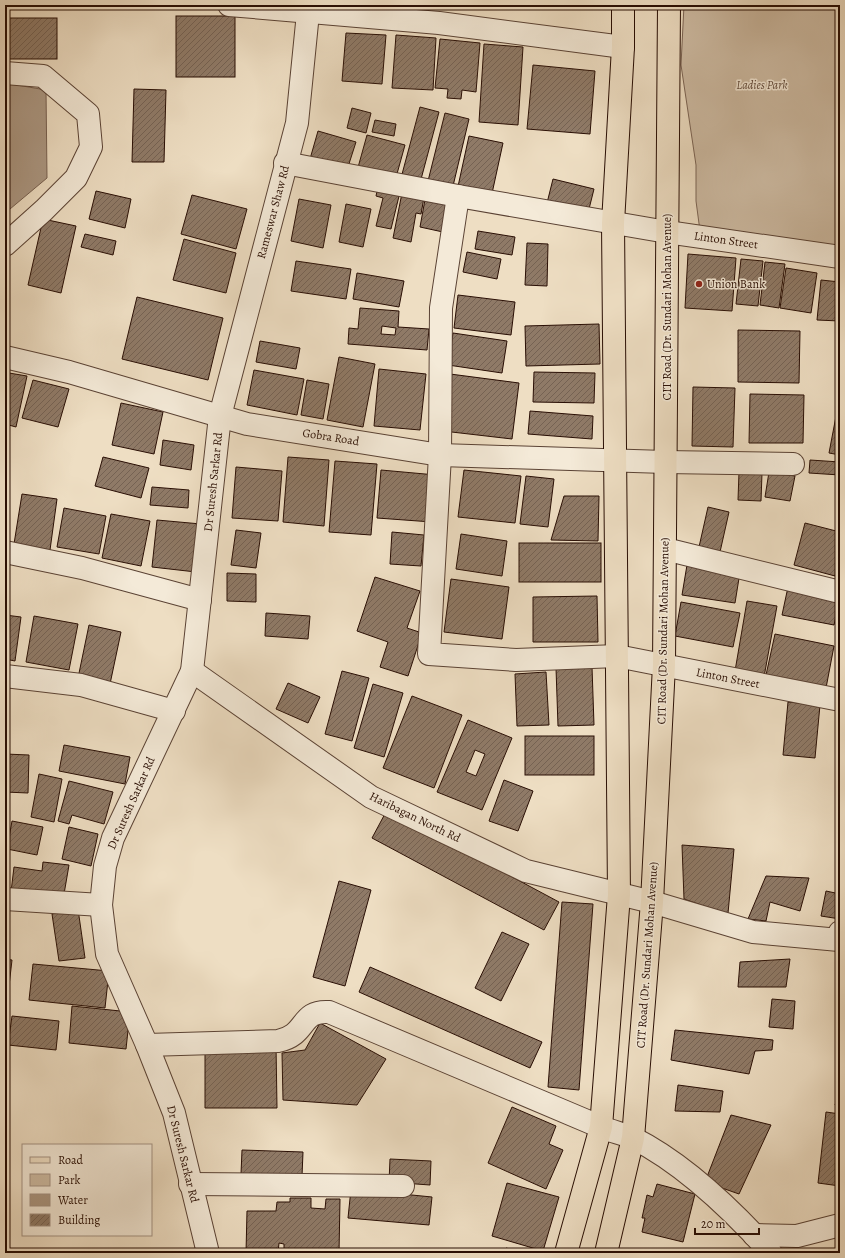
<svg xmlns="http://www.w3.org/2000/svg" width="845" height="1258" viewBox="0 0 845 1258" font-family="Alegreya,serif">
<style>
.park{fill:#cdbba3;stroke:#7b6454}
.water{fill:#ab9782;stroke:#776050}
.building{fill:url(#building-hatch);stroke:#290e04;fill-rule:evenodd}
.lines{fill:none;stroke-linecap:round;stroke-linejoin:round}
.minor-casing{stroke:#5a4234;stroke-width:24}
.major-casing{stroke:#290e04;stroke-width:24}
.minor{stroke:#f4ead8;stroke-width:22}
.major{stroke:#eedec3;stroke-width:22}
.poi-dot{fill:#8f2418;stroke:#f4ead8;stroke-width:1.5}
.labels{text-anchor:middle;stroke-width:3;stroke-linejoin:round;paint-order:stroke}
.park-label{font-size:12px;font-style:italic;fill:#624b3c;stroke:#f4ead8}
.street-label{font-size:12px;fill:#290e04;stroke:#f4ead8}
.poi-label{font-size:12px;fill:#290e04;stroke:#f4ead8;text-anchor:start}
</style>
<defs>
<pattern id="building-hatch" width="6" height="6" patternUnits="userSpaceOnUse"><rect width="6" height="6" fill="#8f7a67"/><path d="M-1 1l2-2M0 6l6-6M5 7l2-2" fill="none" stroke="#756253"/></pattern>
</defs>
<rect width="100%" height="100%" fill="#eedec3"/>
<filter id="stains"><feTurbulence type="fractalNoise" baseFrequency=".005" numOctaves="4"/><feColorMatrix values="0 0 0 0 .2 0 0 0 0 .09 0 0 0 0 .02 0 0 0 .5 -.17"/></filter>
<radialGradient id="worn" r=".72"><stop offset=".6" stop-color="#630" stop-opacity="0"/><stop offset="1" stop-color="#630" stop-opacity=".3"/></radialGradient>
<path class="park" d="M684 5H840V256L700 231 696 201V165L681 65Z"/>
<path class="water" d="M5 83 46 90 47 178 10 209H5Z"/>
<g class="building">
<rect x="176" y="16" width="59" height="61"/>
<rect x="7" y="18" width="50" height="41"/>
<path d="M346 33 386 35 382 84 342 81Z"/>
<path d="M396 35 436 38 433 90 392 88Z"/>
<path d="M440 39 480 43 476 92 462 90 461 99 447 98 448 89 435 88Z"/>
<path d="M484 44 523 47 518 125 479 122Z"/>
<path d="M533 65 595 71 590 134 527 129Z"/>
<path d="M134 89 166 90 164 162H132Z"/>
<path d="M420 107 439 112 420 183 401 178Z"/>
<path d="M352 108 371 113 366 133 347 128Z"/>
<path d="M445 113 469 119 453 186 428 181Z"/>
<path d="M375 120 396 124 394 136 372 132Z"/>
<path d="M318 131 356 142 347 170 310 159Z"/>
<path d="M367 135 405 145 395 181 357 171Z"/>
<path d="M469 136 503 143 491 198 457 191Z"/>
<path d="M553 179 594 189 587 217 546 207Z"/>
<path d="M378 187 400 192 391 229 376 226 383 198 376 196Z"/>
<path d="M403 188 425 192 421 214 416 213 411 242 393 238Z"/>
<path d="M96 191 131 199 125 228 89 219Z"/>
<path d="M426 194 450 199 443 232 420 227Z"/>
<path d="M192 195 247 209 236 249 181 234Z"/>
<path d="M299 199 331 205 323 248 291 241Z"/>
<path d="M346 204 371 209 363 247 339 242Z"/>
<path d="M43 219 76 226 61 293 28 285Z"/>
<path d="M478 231 515 237 512 255 475 249Z"/>
<path d="M85 234 116 241 113 255 81 247Z"/>
<path d="M184 239 236 253 226 293 173 280Z"/>
<path d="M527 243 548 244 547 286 525 285Z"/>
<path d="M467 252 501 259 497 279 463 272Z"/>
<path d="M688 254 736 258 732 311 685 308Z"/>
<path d="M741 259 763 261 758 306 736 304Z"/>
<path d="M296 261 351 269 346 299 291 291Z"/>
<path d="M765 262 785 264 779 308 760 305Z"/>
<path d="M786 268 817 273 811 313 780 308Z"/>
<path d="M357 273 404 281 399 307 353 299Z"/>
<path d="M821 280 840 282V321L817 320Z"/>
<path d="M458 295 515 302 511 335 454 328Z"/>
<path d="M137 297 223 318 208 380 122 359Z"/>
<path d="M360 308 399 311 398 327 429 329 427 350 348 344 349 328 358 329ZM382 326 396 328 395 335 381 334Z"/>
<path d="M599 324 600 364 526 366 525 326Z"/>
<path d="M738 330 800 331 799 383 738 382Z"/>
<path d="M453 333 507 341 502 373 448 365Z"/>
<path d="M260 341 300 348 296 369 256 362Z"/>
<path d="M339 357 375 364 363 427 327 420Z"/>
<path d="M379 369 426 374 420 430 374 426Z"/>
<path d="M254 370 304 379 297 415 247 405Z"/>
<path d="M534 372 595 373 594 403 533 402Z"/>
<path d="M9 373 27 376 16 427 5 424V393Z"/>
<path d="M450 374 519 383 512 439 443 431Z"/>
<path d="M33 380 69 389 58 427 22 418Z"/>
<path d="M307 380 329 384 323 419 301 415Z"/>
<path d="M693 387 735 388 733 447 692 446Z"/>
<path d="M750 394 804 395 803 443H749Z"/>
<path d="M121 403 163 412 154 454 112 445Z"/>
<path d="M530 411 593 416 592 439 528 434Z"/>
<path d="M837 411 840 412V455L829 453Z"/>
<path d="M163 440 194 445 191 470 160 465Z"/>
<path d="M103 457 149 468 141 498 95 486Z"/>
<path d="M288 457 329 460 324 526 283 522Z"/>
<path d="M810 460 840 462V475L809 473Z"/>
<path d="M335 461 377 464 371 535 329 532Z"/>
<path d="M236 467 282 471 278 521 232 518Z"/>
<path d="M381 470 436 475 432 522 377 518Z"/>
<path d="M464 470 521 476 515 523 458 517Z"/>
<path d="M739 472 762 473 761 501 738 500Z"/>
<path d="M769 472 795 476 790 501 765 497Z"/>
<path d="M526 476 554 479 548 527 520 524Z"/>
<path d="M152 487 189 490 188 508 150 505Z"/>
<path d="M22 494 57 499 50 550 14 544Z"/>
<path d="M564 496H599L598 541 551 540Z"/>
<path d="M708 507 729 512 720 552 699 547Z"/>
<path d="M64 508 106 516 99 554 57 547Z"/>
<path d="M111 514 150 521 141 566 102 558Z"/>
<path d="M157 520 201 524 196 572 152 567Z"/>
<path d="M805 523 840 532V554L835 576 794 565Z"/>
<path d="M236 530 261 533 256 568 231 565Z"/>
<path d="M392 532 424 535 421 566 390 564Z"/>
<path d="M461 534 507 541 502 576 456 569Z"/>
<rect x="519" y="543" width="82" height="39"/>
<path d="M687 565 740 572 735 603 682 595Z"/>
<path d="M227 573 256 574V602L227 601Z"/>
<path d="M375 577 420 591 407 628 422 633 408 676 380 667 388 642 357 631Z"/>
<path d="M451 579 509 587 502 639 444 632Z"/>
<path d="M788 587 840 598 834 625 782 615Z"/>
<path d="M597 596 598 642H533V597Z"/>
<path d="M747 601 777 606 764 677 735 671Z"/>
<path d="M681 602 740 613 733 647 675 636Z"/>
<path d="M266 613 310 616 308 639 265 636Z"/>
<path d="M5 615 21 617 15 661 5 659Z"/>
<path d="M34 616 78 624 69 670 26 662Z"/>
<path d="M89 625 121 632 110 684 78 678Z"/>
<path d="M775 634 834 646 826 688 766 675Z"/>
<path d="M592 667 594 725 558 726 556 668Z"/>
<path d="M342 671 369 678 352 741 325 734Z"/>
<path d="M546 672 549 725 517 726 515 674Z"/>
<path d="M288 683 320 697 308 723 276 709Z"/>
<path d="M373 684 403 693 384 757 354 748Z"/>
<path d="M412 696 462 715 434 788 383 768Z"/>
<path d="M788 702 820 705 815 758 783 755Z"/>
<path d="M468 720 512 738 482 810 437 792ZM475 750 485 754 476 776 466 772Z"/>
<rect x="525" y="736" width="69" height="39"/>
<path d="M64 745 130 757 125 784 59 771Z"/>
<path d="M5 754 29 755 28 793 5 792Z"/>
<path d="M39 774 62 779 54 822 31 817Z"/>
<path d="M504 780 533 791 518 831 489 821Z"/>
<path d="M69 781 113 792 104 824 72 815 69 824 58 821Z"/>
<path d="M387 810 559 902 544 930 372 838Z"/>
<path d="M12 821 43 827 37 855 7 849Z"/>
<path d="M69 827 98 834 91 866 62 859Z"/>
<path d="M682 845 734 849 727 924 701 905 684 899Z"/>
<path d="M43 862 69 865 63 900 11 892 14 867 42 871Z"/>
<path d="M766 876 809 878 800 911 770 902 766 921 748 919Z"/>
<path d="M339 881 371 890 345 986 313 977Z"/>
<path d="M826 891 840 894V919L821 916Z"/>
<path d="M562 902 593 904 579 1090 548 1087Z"/>
<path d="M78 909 85 958 59 961 52 914Z"/>
<path d="M502 932 529 944 501 1001 475 988Z"/>
<path d="M5 959 12 960 9 986H5Z"/>
<path d="M790 959 786 987H738L740 962Z"/>
<path d="M33 964 109 971 105 1008 29 1000Z"/>
<path d="M370 967 542 1042 530 1068 359 992Z"/>
<path d="M772 999 795 1001 793 1029 769 1027Z"/>
<path d="M72 1006 130 1012 126 1049 69 1043Z"/>
<path d="M12 1016 59 1021 56 1050 8 1045Z"/>
<path d="M320 1023 386 1059 357 1105 283 1100 282 1053 305 1050Z"/>
<path d="M675 1030 773 1040 772 1050 755 1051 749 1074 671 1060Z"/>
<path d="M276 1045 277 1108H205V1046Z"/>
<path d="M678 1085 723 1091 720 1112 675 1111Z"/>
<path d="M840 1089V1107L835 1105Z"/>
<path d="M512 1107 556 1126 549 1144 563 1150 546 1189 488 1163Z"/>
<path d="M826 1112 840 1114V1186L818 1183Z"/>
<path d="M731 1115 771 1125 739 1194 705 1182Z"/>
<path d="M242 1150 303 1152 302 1176 241 1174Z"/>
<path d="M390 1159 431 1161 430 1185 389 1182Z"/>
<path d="M507 1183 559 1197 543 1251 492 1236Z"/>
<path d="M657 1184 695 1194 683 1242 642 1232 645 1218H642L647 1195 653 1197Z"/>
<path d="M351 1189 432 1197 429 1225 348 1218Z"/>
<path d="M290 1198H311V1208L325 1209 326 1199H340L339 1253H284V1244L279 1243 278 1253H246L247 1211H276L277 1202H290Z"/>
<path d="M506 1248 525 1253H504Z"/>
</g>
<g class="lines">
<g class="minor-casing">
<g id="minor">
<path d="M229 5 439 23 623 47"/>
<path d="M5 73 43 76 88 114 91 147 76 178 44 210 5 245"/>
<path d="M285 163 458 196"/>
<path d="M840 257 667 232 458 196 441 308 440 455 429 654 516 660 617 656 840 700"/>
<path d="M5 357 69 372 247 424 440 455 665 462 793 464"/>
<path d="M665 549 840 592"/>
<path d="M5 552 82 568 200 600"/>
<path d="M192 671 371 797 526 871 652 902 753 932 839 940 840 932"/>
<path d="M5 676 81 685 174 711"/>
<path d="M5 899 101 905"/>
<path d="M147 1045 278 1041C308 1035 299 1010 329 1012L601 1127C611 1131 623 1134 633 1138 683 1163 734 1212 771 1253"/>
<path d="M190 1184 403 1186"/>
<path d="M754 1235 797 1236 840 1225"/>
<path d="M208 1253 174 1113 147 1045 107 954 101 905 105 866 113 838 192 671 220 416 297 123 308 13 307 5"/>
</g>
</g>
<g class="major-casing">
<g id="major">
<path d="M566 1253 601 1127 619 895 613 223 623 47V5"/>
<path d="M606 1253 633 1138 652 902 664 665 669 5"/>
</g>
</g>
<use href="#minor" class="minor"/>
<use href="#major" class="major"/>
</g>
<circle class="poi-dot" cx="699" cy="284" r="4"/>
<g class="labels">
<g class="park-label">
<text x="762" y="89">Ladies Park</text>
</g>
<g class="street-label">
<text transform="translate(273 212) rotate(-75)" y="4">Rameswar Shaw Rd</text>
<text transform="translate(726 240) rotate(8)" y="4">Linton Street</text>
<text transform="translate(667 307) rotate(-90)" y="4">CIT Road (Dr. Sundari Mohan Avenue)</text>
<text transform="translate(331 437) rotate(9)" y="4">Gobra Road</text>
<text transform="translate(213 482) rotate(-84)" y="4">Dr Suresh Sarkar Rd</text>
<text transform="translate(663 631) rotate(-89)" y="4">CIT Road (Dr. Sundari Mohan Avenue)</text>
<text transform="translate(728 678) rotate(11)" y="4">Linton Street</text>
<text transform="translate(131 803) rotate(-66)" y="4">Dr Suresh Sarkar Rd</text>
<text transform="translate(415 817) rotate(26)" y="4">Haribagan North Rd</text>
<text transform="translate(647 955) rotate(-86)" y="4">CIT Road (Dr. Sundari Mohan Avenue)</text>
<text transform="translate(183 1154) rotate(76)" y="4">Dr Suresh Sarkar Rd</text>
</g>
<g class="poi-label">
<text x="707" y="288">Union Bank</text>
</g>
</g>
<rect width="845" height="1258" fill="none" stroke="#eedec3" stroke-width="20"/>
<rect x="6" y="6" width="833" height="1246" fill="none" stroke="#290e04" stroke-width="2"/>
<rect x="10" y="10" width="825" height="1238" fill="none" stroke="#290e04"/>
<rect x="22" y="1144" width="130" height="92" fill="#f4ead8" stroke="#a39283"/>
<rect x="30" y="1157" width="20" height="6" fill="#eedec3" stroke="#a39283"/>
<text x="58" y="1164" font-size="12" fill="#290e04">Road</text>
<rect x="30" y="1174" width="20" height="12" fill="#cdbba3" stroke="#a39283"/>
<text x="58" y="1184" font-size="12" fill="#290e04">Park</text>
<rect x="30" y="1194" width="20" height="12" fill="#ab9782" stroke="#a39283"/>
<text x="58" y="1204" font-size="12" fill="#290e04">Water</text>
<rect x="30" y="1214" width="20" height="12" fill="url(#building-hatch)" stroke="#a39283"/>
<text x="58" y="1224" font-size="12" fill="#290e04">Building</text>
<path d="M695 1228v6h64v-6" fill="none" stroke="#290e04" stroke-width="2"/>
<text x="701" y="1228" font-size="12" fill="#290e04" stroke="#f4ead8" stroke-width="3" paint-order="stroke">20 m</text>
<rect width="100%" height="100%" filter="url(#stains)"/>
<rect width="100%" height="100%" fill="url(#worn)"/>
</svg>
